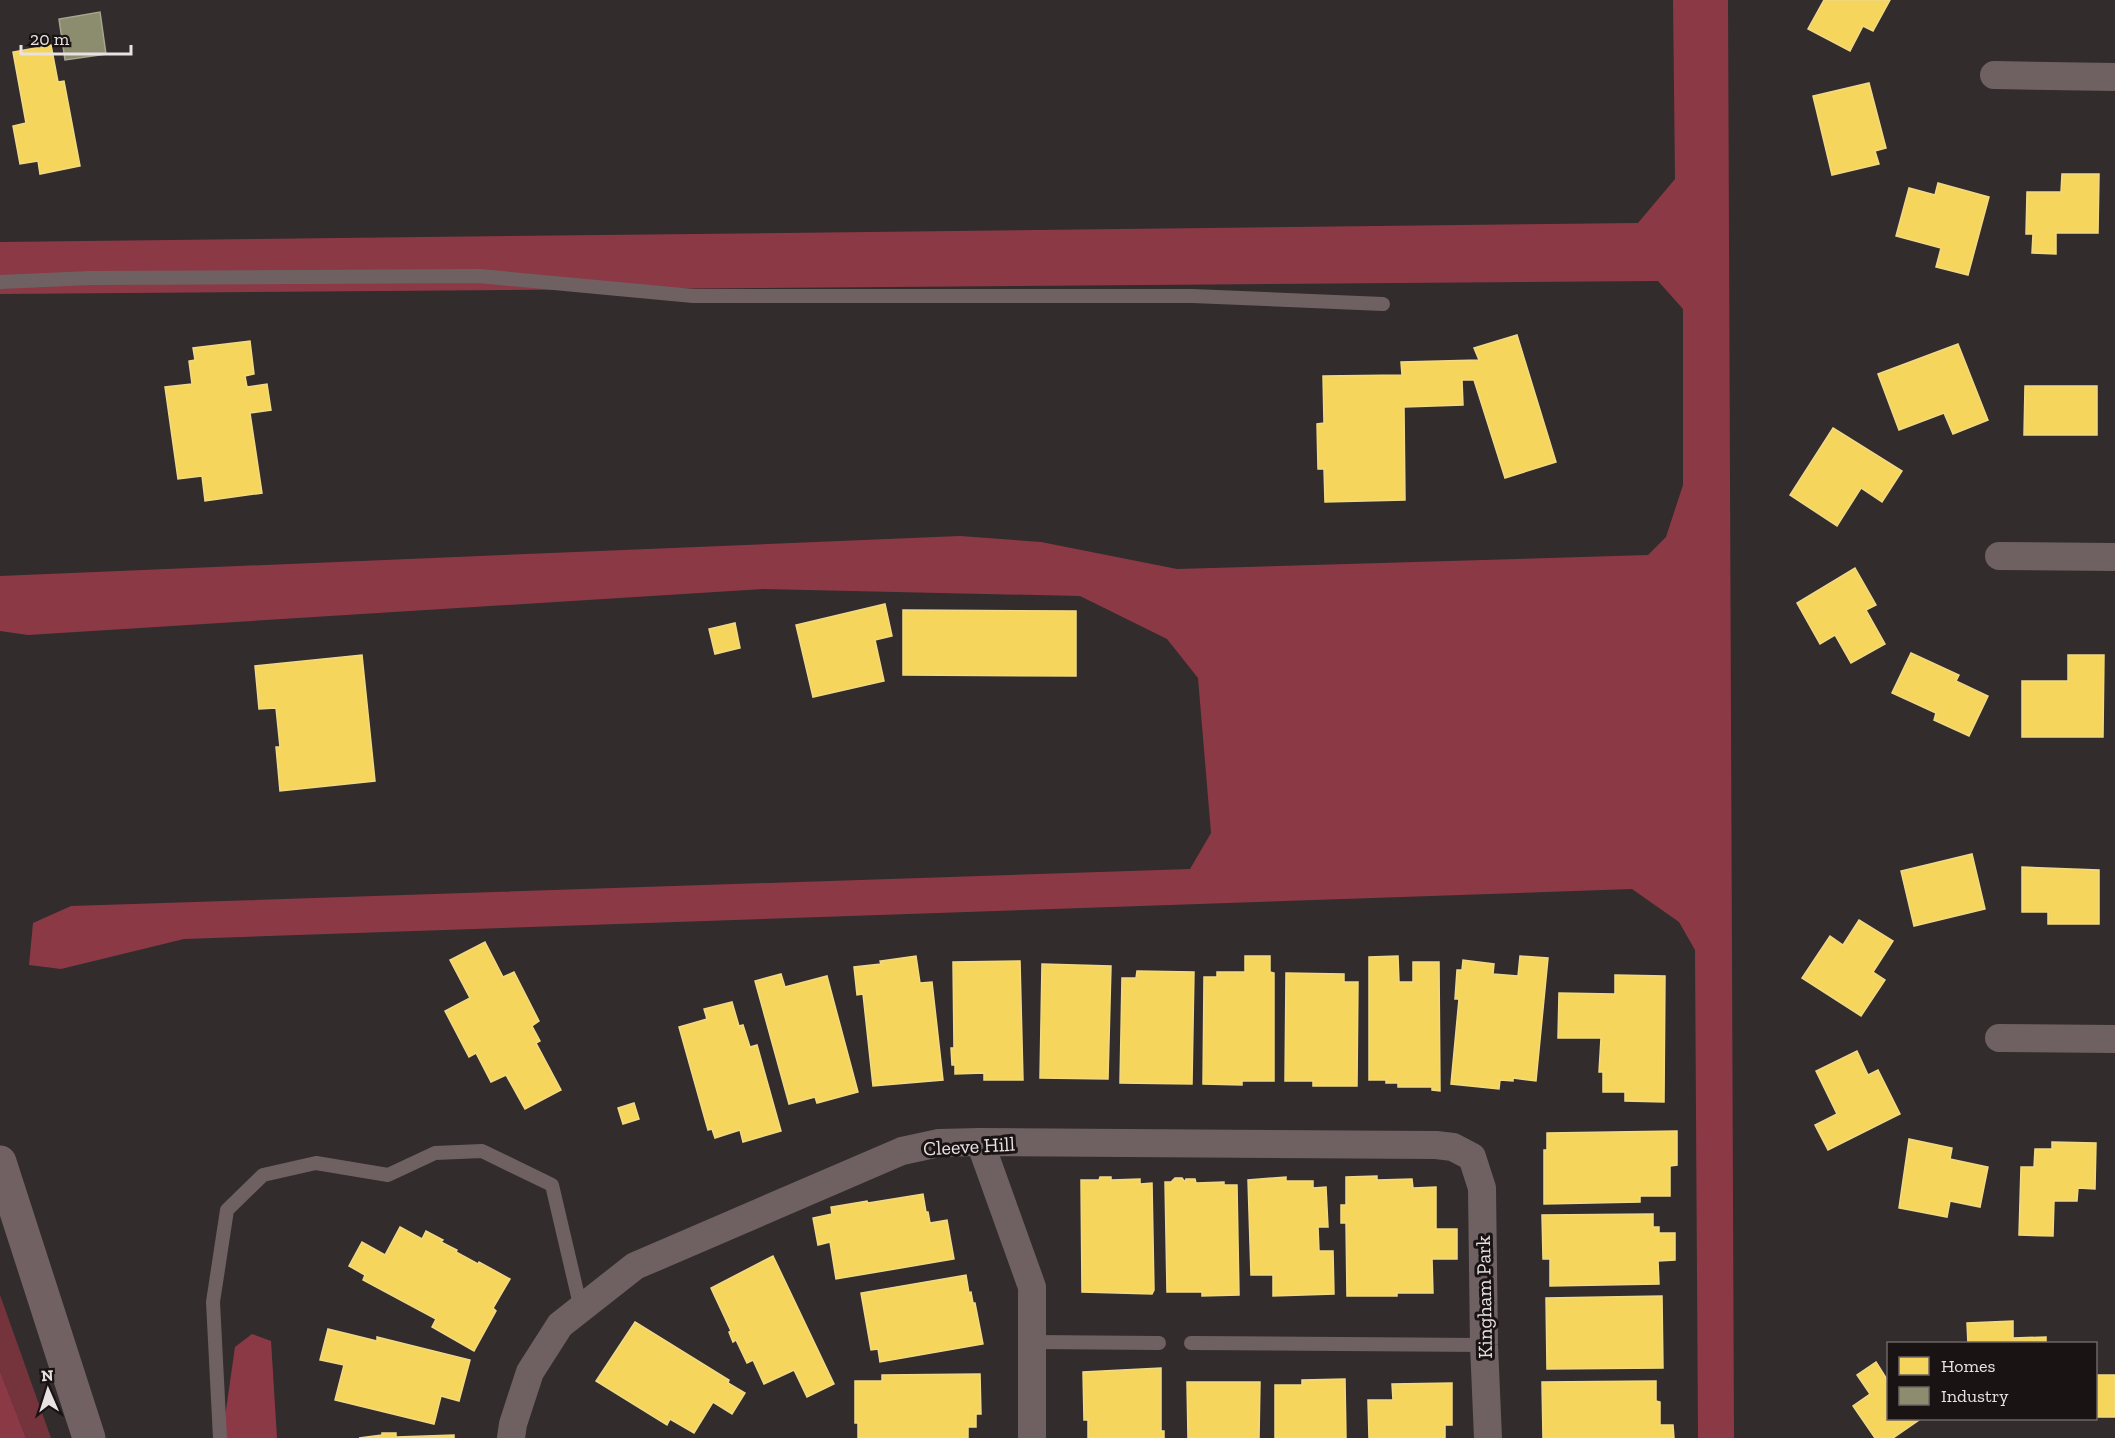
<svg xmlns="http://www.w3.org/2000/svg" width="2115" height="1438" viewBox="0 0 2115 1438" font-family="'Zilla Slab',serif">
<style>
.green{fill:#75343c}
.forest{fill:#8c3946}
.homes{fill:#f6d55c;stroke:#f2d984;stroke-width:1.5}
.industry{fill:#8c8c6e;stroke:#a8a691;stroke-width:1.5}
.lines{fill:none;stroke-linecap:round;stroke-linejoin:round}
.lane{stroke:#6f6162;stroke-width:14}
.street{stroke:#6f6162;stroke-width:28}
.primary{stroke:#716162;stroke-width:33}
.labels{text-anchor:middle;stroke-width:6;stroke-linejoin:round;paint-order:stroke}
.street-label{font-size:20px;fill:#eae2e2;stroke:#191313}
</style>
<rect width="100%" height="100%" fill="#322c2c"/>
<path class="green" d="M0 1295 51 1438H26L0 1371Z"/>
<g class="forest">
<path d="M1673 0H1728L1734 1438H1698L1695 950 1679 922 1632 889 184 939 61 969 29 965 33 923 71 906 1190 869 1211 833 1198 678 1167 639 1080 596 763 589 28 635 0 631V576L960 536 1041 542 1177 569 1648 555 1666 537 1683 485V309L1658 281 0 294V242L1638 223 1675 179Z"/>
<path d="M252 1334 271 1341 277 1438H222L235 1347Z"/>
<path d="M0 1371 26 1438H0Z"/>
</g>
<g class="homes">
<path d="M1824 0H1890L1873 31 1863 26 1850 51 1808 29Z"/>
<path d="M51 45 58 82 64 81 80 166 40 174 38 161 20 164 13 126 26 123 13 52Z"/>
<path d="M1869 83 1886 148 1875 151 1879 164 1832 175 1813 96Z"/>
<path d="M2062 174H2099L2098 233H2056V254L2032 253 2033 234H2026L2027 192H2061Z"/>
<path d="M1938 183 1989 197 1968 275 1936 267 1941 248 1896 236 1909 188 1935 195Z"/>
<path d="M1517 335 1556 462 1505 478 1474 380H1462L1463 405 1404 407 1405 500 1325 502 1324 469H1318L1317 424 1324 423 1323 376 1402 375 1401 362 1479 360 1474 348Z"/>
<path d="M250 341 254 374 245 376 247 387 267 384 271 410 250 413 262 493 205 501 202 476 178 479 165 387 192 384 189 361 195 360 193 348Z"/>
<path d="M1958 344 1988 420 1953 434 1944 413 1899 430 1878 374Z"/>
<path d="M2025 386H2097V435H2024Z"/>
<path d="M1833 428 1902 471 1882 502 1861 488 1837 526 1790 495Z"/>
<path d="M1855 568 1876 605 1866 610 1885 644 1851 663 1835 635 1820 644 1797 603Z"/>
<path d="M885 604 892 636 875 640 884 681 813 697 796 625Z"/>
<path d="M903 610 1076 611V676L903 675Z"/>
<path d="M735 623 740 648 715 654 709 629Z"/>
<path d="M1911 653 1959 675 1956 681 1988 696 1969 736 1934 720 1936 713 1892 693Z"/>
<path d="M362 655 375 781 280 791 276 747H280L276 708 259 709 255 666Z"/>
<path d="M2068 655H2104L2103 737H2022V681H2068Z"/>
<path d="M1972 854 1985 909 1914 926 1901 871Z"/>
<path d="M2022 867 2099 870V924H2048V912H2022Z"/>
<path d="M1859 920 1893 941 1873 972 1885 980 1861 1016 1802 978 1830 936 1843 945Z"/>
<path d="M485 942 503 977 514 972 539 1021 532 1026 540 1041 536 1043 561 1090 525 1109 506 1075 491 1082 476 1053 469 1057 445 1011 470 998 450 960Z"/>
<path d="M916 956 920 983 932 982 943 1080 873 1086 863 994 857 995 854 967 881 964 880 961Z"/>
<path d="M1245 956H1270V972L1274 973V1081H1242V1085L1203 1084 1204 977H1217V972H1245Z"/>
<path d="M1398 956 1399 982H1413V962H1439L1440 1091 1432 1090V1087H1398V1083H1386V1080H1369V957Z"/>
<path d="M1520 956 1548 958 1536 1081 1513 1078V1081L1500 1080 1499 1089 1451 1084 1459 999H1455L1457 970H1462L1463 960 1494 964 1493 974 1518 976Z"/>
<path d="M1020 961 1023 1080H984V1073L955 1074V1065H952L951 1048H954L953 962Z"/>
<path d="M1042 964 1111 966 1108 1079 1040 1078Z"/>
<path d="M1137 971 1194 972 1192 1084 1120 1083 1122 978H1136Z"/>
<path d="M1286 973 1344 974V982H1358L1357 1086H1313V1081H1285Z"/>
<path d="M781 974 785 987 827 976 858 1092 817 1103 815 1097 789 1104 755 981Z"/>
<path d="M1615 975 1665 976 1664 1102 1625 1101V1092H1603V1072H1599L1601 1038H1558L1559 993 1615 994Z"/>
<path d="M732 1002 739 1026 743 1025 750 1047 757 1045 781 1131 743 1142 740 1130 715 1138 712 1129 708 1130 679 1027 707 1019 704 1009Z"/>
<path d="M1857 1051 1868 1075 1878 1070 1900 1114 1828 1150 1815 1125 1837 1114 1816 1071Z"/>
<path d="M634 1103 639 1119 623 1124 618 1108Z"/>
<path d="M1677 1131V1165L1670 1166V1196H1640V1202L1544 1204V1150H1547V1133Z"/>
<path d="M1909 1139 1952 1148 1950 1159 1988 1167 1980 1207 1950 1201 1947 1217 1899 1208Z"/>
<path d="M2052 1142 2096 1143 2095 1189 2078 1188 2077 1201H2054L2053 1236 2019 1235 2021 1167H2034L2035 1149H2052Z"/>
<path d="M1377 1176V1180L1412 1179 1413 1188 1436 1187V1229H1457V1259H1432L1433 1293H1397V1296H1347L1346 1223H1341V1205H1346V1177Z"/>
<path d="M1100 1177H1111V1180L1140 1179V1184L1152 1183 1154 1290 1152 1294 1082 1292 1081 1180H1099Z"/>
<path d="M1286 1177V1181H1313V1188L1326 1187 1328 1227H1318L1319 1251H1333L1334 1294 1273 1296V1275H1251L1248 1180Z"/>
<path d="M1175 1178H1182L1185 1182 1186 1179H1195L1196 1183 1224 1182V1185H1237L1239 1295 1202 1296V1292H1167L1165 1182H1171Z"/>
<path d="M923 1194 926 1212H928L930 1223 947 1220 954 1259 836 1279 830 1242 818 1245 813 1218 832 1214 831 1207 867 1201 868 1203Z"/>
<path d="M1653 1214V1227H1659V1233H1675V1260L1658 1261 1659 1284 1550 1286V1259H1543L1542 1215Z"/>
<path d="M400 1227 422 1239 426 1231 443 1240 441 1242 457 1250 456 1252 478 1264 479 1262 510 1279 493 1308 496 1311 474 1351 432 1327 436 1319 363 1280 365 1275 349 1266 362 1242 385 1255Z"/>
<path d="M773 1256 834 1384 807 1397 794 1370 764 1384 753 1360 747 1363 736 1340 733 1342 729 1332 731 1331 711 1288Z"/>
<path d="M966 1275 969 1293 971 1292 973 1303H975L983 1344 880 1362 878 1349 871 1350 861 1293Z"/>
<path d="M1662 1296 1663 1368 1547 1369 1546 1298Z"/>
<path d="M2013 1321V1338L2046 1337V1344H1968L1967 1323Z"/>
<path d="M635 1322 729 1380 728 1383 745 1393 732 1414 713 1402 694 1433 670 1419 667 1425 596 1381Z"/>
<path d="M328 1329 377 1341V1337L470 1360 459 1401 441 1396 434 1424 335 1400 344 1365 320 1360Z"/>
<path d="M1876 1362 1888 1381V1418H1922L1893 1438H1875L1853 1406 1870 1394 1857 1375Z"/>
<path d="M1161 1368V1431H1164V1438H1088V1420H1084L1083 1372Z"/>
<path d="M980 1374 981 1414H976V1427H968V1438H858V1423H855V1381H882V1375Z"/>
<rect x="2096" y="1375" width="19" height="42"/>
<path d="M1345 1379 1346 1438H1275V1385H1302V1380Z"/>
<path d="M1656 1381V1401L1660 1402V1425H1673L1674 1438H1543L1542 1382Z"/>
<path d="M1187 1382H1260L1259 1438H1188Z"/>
<path d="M1452 1383V1425H1445V1438H1369L1368 1400H1393L1392 1384Z"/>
<path d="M382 1433H396V1437L454 1435V1438H359L382 1435Z"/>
</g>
<path class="industry" d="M100 12 106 54 65 60 59 19Z"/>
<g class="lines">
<g class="lane">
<path d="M0 282 91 278 479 276 693 296H1192L1383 304"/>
<path d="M1032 1342 1159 1343"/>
<path d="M1191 1343 1484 1345"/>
<path d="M220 1438 213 1302 227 1210 263 1175 316 1163 388 1175 435 1153 482 1151 552 1185 581 1309"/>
</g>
<g class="street">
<path d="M1994 75 2115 77"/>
<path d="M1999 556 2115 557"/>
<path d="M1999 1038 2115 1039"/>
<path d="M980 1142 1032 1287V1438"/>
<path d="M511 1438 513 1424 530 1372 560 1325 635 1266 902 1151 939 1143 980 1142 1436 1145 1453 1147 1472 1157 1482 1188 1484 1345 1488 1438"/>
</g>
<path class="primary" d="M0 1162 89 1438"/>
</g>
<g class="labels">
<g class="street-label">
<text transform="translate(969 1146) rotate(-3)" y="7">Cleeve Hill</text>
<text transform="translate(1484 1297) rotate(-91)" y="7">Kingham Park</text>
</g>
</g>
<rect x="1887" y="1342" width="210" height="78" fill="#191313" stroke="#6d6666" stroke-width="1.5"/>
<rect x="1899" y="1357" width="30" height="18" fill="#f6d55c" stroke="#6d6666" stroke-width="1.5"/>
<text x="1941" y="1372" font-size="18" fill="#eae2e2">Homes</text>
<rect x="1899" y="1387" width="30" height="18" fill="#8c8c6e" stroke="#6d6666" stroke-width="1.5"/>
<text x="1941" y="1402" font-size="18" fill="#eae2e2">Industry</text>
<g transform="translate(48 1390) rotate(357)" stroke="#191313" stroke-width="4.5" paint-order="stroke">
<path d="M0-4.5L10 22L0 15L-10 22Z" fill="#eae2e2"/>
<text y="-9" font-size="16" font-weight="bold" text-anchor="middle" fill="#eae2e2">N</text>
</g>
<path d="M21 45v9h110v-9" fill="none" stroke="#eae2e2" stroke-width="3"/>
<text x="30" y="45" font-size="18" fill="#eae2e2" stroke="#191313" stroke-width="4.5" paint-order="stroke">20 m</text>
</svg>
